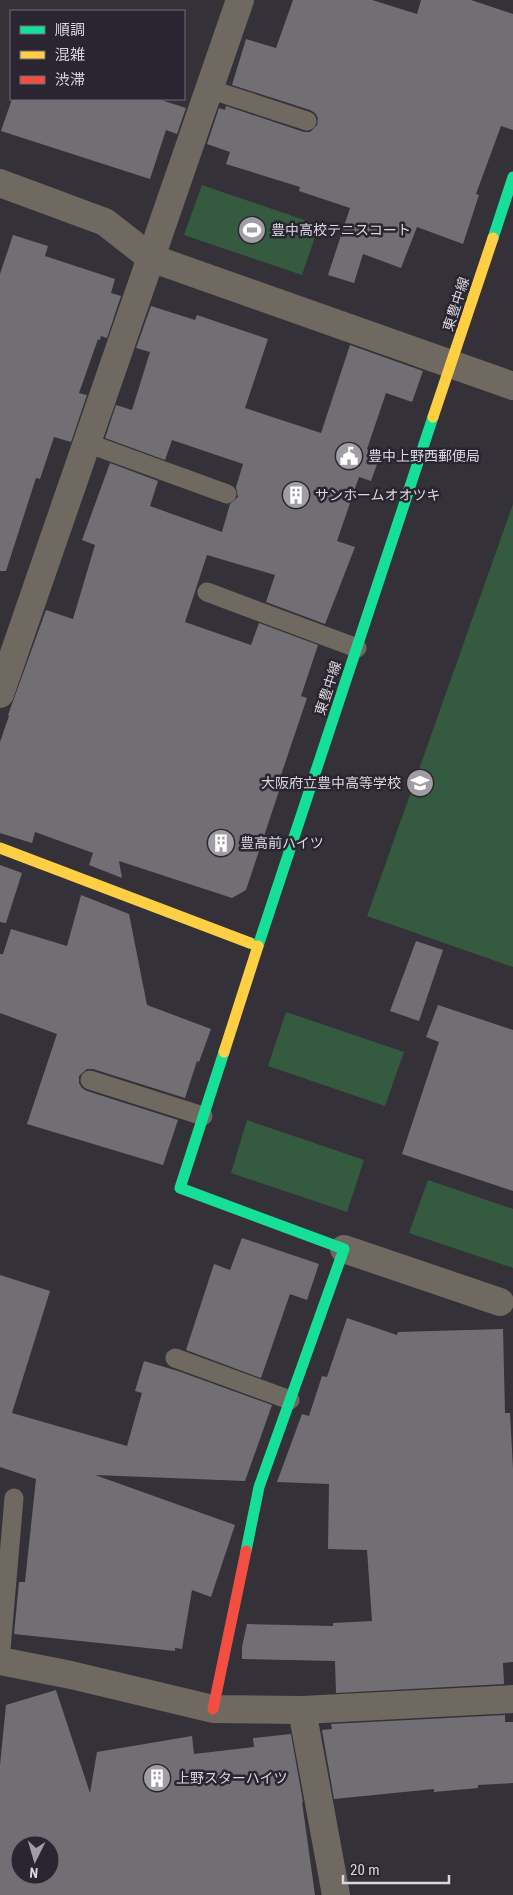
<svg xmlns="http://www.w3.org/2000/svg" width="513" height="1895" viewBox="0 0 513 1895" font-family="'Roboto Condensed','Noto Sans JP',sans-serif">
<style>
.green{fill:#345a3f}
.building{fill:#716f74;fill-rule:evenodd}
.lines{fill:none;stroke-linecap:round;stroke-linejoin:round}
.lane{stroke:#6f6962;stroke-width:19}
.street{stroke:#6f6962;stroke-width:28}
.fast{stroke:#16e098;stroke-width:11}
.slow{stroke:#ffcf43;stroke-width:11}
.jam{stroke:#f24e42;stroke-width:11}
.labels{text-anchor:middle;stroke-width:5;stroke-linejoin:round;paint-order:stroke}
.poi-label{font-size:14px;fill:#dad7df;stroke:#292531;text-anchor:start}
.street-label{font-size:14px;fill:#dad7df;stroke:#292531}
</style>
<rect width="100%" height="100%" fill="#343238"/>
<g class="green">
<path d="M202 185 319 225 302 275 184 235Z"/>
<path d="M513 504V967L367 916Z"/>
<path d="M286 1012 404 1052 385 1106 268 1066Z"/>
<path d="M247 1120 364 1160 347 1212 231 1173Z"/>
<path d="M428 1180 513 1209V1268L409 1233Z"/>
</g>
<g class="building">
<path d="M293 0H372L417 14 421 0H471L513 14V130L501 126 476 194 479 195 463 244 417 227 401 268 363 254 354 283 328 275 350 208 299 191 300 187 226 164 230 152 207 144 219 108 225 110 226 106 304 132H310L317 125 318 118 315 113 310 110 232 85 246 39 276 48Z"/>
<path d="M12 99H158L186 108 177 134 166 130 150 179 1 131Z"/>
<path d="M13 235 48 246 45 256 115 279 111 293 121 296 107 338 101 336 100 340 98 339 79 393 87 395 71 442 54 437 40 479 36 478 6 571H0V274Z"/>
<path d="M151 306 195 320 197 315 268 339 245 408 321 433 350 345 423 371 412 402 386 393 367 449 381 453 371 481 359 477 337 541 355 547 325 624 266 602 275 575 207 555 185 622 251 645 259 623 318 645 301 696 307 698 281 775 284 776 246 890 232 898 119 861 122 878 89 865 93 853 35 832 32 843 0 833V742L9 716 8 715 46 610 73 619 95 545 82 540 110 463 158 481 150 506 222 532 230 504 238 497 236 487 243 464 172 440 165 460 105 438 116 405 132 410 150 352 136 348Z"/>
<path d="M0 865 22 873 6 923 0 922Z"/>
<path d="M81 895 129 914 147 1005 211 1029 199 1062 197 1061 185 1098 93 1069H87L79 1076V1083L82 1088 87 1091 178 1120 163 1165 27 1124 57 1034 0 1013V954H3L11 929 67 946Z"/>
<path d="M416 941 443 950 419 1021 390 1011Z"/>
<path d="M438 1005 513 1030V1191L402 1154 439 1042 426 1037Z"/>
<path d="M242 1238 319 1264 307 1300 290 1294 261 1378 186 1350 214 1264 230 1270Z"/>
<path d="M0 1275 50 1291 12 1413 127 1446 142 1393 135 1391 144 1361 178 1371 272 1405 245 1481 95 1475 235 1525 211 1597 192 1590 182 1649 175 1648V1651L14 1634 19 1582H25L36 1479 0 1467Z"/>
<path d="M347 1318 397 1335 398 1332 503 1329 505 1413H510L513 1469V1662L503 1663 504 1684 336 1693 335 1661 242 1659V1647L247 1624 333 1626V1623L372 1621 367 1550 328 1549 329 1484 277 1482 302 1414 309 1416 322 1376 327 1377Z"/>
<path d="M56 1690 90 1793 97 1752 192 1736 194 1754 254 1747 253 1738 291 1734 303 1802H302L315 1895H0V1765L6 1705ZM20 1845H50V1875H20Z"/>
<path d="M505 1715V1722H513V1783L478 1785V1788L434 1792V1789L334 1799 322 1730 332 1729 331 1724Z"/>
</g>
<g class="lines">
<g class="lane">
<path d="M209 89 307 121"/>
<path d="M87 443 227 494"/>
<path d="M207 592 357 648"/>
<path d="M90 1080 203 1116"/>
<path d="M175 1358 290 1400"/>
<path d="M0 1661 14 1498"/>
</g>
<g class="street">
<path d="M0 183 105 222 151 258 513 386"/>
<path d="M0 694 240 0"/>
<path d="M344 1249 500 1302"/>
<path d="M0 1661 71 1675 213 1709 302 1710 513 1699"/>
<path d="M302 1710 336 1895"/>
</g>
<g class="fast">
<path d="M493 238 513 177"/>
<path d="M250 943 258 946 433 417"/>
<path d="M224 1052 180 1188 344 1249 259 1487 246 1551"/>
</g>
<g class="slow">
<path d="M433 417 493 238"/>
<path d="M0 848 250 943"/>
<path d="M224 1052 258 946"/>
</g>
<path class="jam" d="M213 1709 246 1551"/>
</g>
<defs>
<g id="stadium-disc" transform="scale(1.4375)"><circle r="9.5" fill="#a09da5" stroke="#292531"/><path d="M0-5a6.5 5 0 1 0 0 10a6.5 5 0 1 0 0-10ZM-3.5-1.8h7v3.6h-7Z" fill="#fff"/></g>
<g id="civic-disc" transform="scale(1.4375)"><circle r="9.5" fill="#a09da5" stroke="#292531"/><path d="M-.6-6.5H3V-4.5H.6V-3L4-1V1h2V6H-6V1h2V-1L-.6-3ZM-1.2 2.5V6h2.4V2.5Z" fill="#fff"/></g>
<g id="building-disc" transform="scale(1.4375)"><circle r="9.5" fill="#a09da5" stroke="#292531"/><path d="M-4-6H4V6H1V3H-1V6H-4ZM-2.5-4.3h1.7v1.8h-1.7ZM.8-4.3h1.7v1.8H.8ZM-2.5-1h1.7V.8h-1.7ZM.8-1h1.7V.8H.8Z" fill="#fff"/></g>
<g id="school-disc" transform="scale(1.4375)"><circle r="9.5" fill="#a09da5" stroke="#292531"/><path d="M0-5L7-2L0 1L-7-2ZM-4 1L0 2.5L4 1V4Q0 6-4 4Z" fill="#fff"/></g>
</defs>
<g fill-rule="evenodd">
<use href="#stadium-disc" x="252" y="230"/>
<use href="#civic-disc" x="349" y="456"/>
<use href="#building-disc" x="296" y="495"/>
<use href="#school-disc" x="420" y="783"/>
<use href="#building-disc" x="221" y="843"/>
<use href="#building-disc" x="157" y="1778"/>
</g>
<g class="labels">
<g class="poi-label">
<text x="271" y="235">豊中高校テニスコート</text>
<text x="368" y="461">豊中上野西郵便局</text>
<text x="315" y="500">サンホームオオツキ</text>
<text x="401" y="788" text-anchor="end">大阪府立豊中高等学校</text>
<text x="240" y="848">豊高前ハイツ</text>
<text x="176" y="1783">上野スターハイツ</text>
</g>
<g class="street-label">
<text transform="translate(456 304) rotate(-72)" y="5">東豊中線</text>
<text transform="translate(328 688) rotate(-72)" y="5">東豊中線</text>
</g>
</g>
<rect x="10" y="10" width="175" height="90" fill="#292531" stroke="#706c77"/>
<rect x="20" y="26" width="25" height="8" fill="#16e098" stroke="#706c77"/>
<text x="55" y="35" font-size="15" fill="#dad7df">順調</text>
<rect x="20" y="51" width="25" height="8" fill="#ffcf43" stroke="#706c77"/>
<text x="55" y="60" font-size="15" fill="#dad7df">混雑</text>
<rect x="20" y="76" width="25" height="8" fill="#f24e42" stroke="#706c77"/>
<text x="55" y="85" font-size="15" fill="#dad7df">渋滞</text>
<g transform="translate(35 1860) rotate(185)"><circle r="24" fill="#292531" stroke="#706c77"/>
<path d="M0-4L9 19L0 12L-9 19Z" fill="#a09da5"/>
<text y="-8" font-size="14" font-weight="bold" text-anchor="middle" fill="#dad7df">N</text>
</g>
<path d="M343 1875v8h106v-8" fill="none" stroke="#dad7df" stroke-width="2.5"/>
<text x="350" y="1875" font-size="15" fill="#dad7df" stroke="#292531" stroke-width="4" paint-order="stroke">20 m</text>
</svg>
